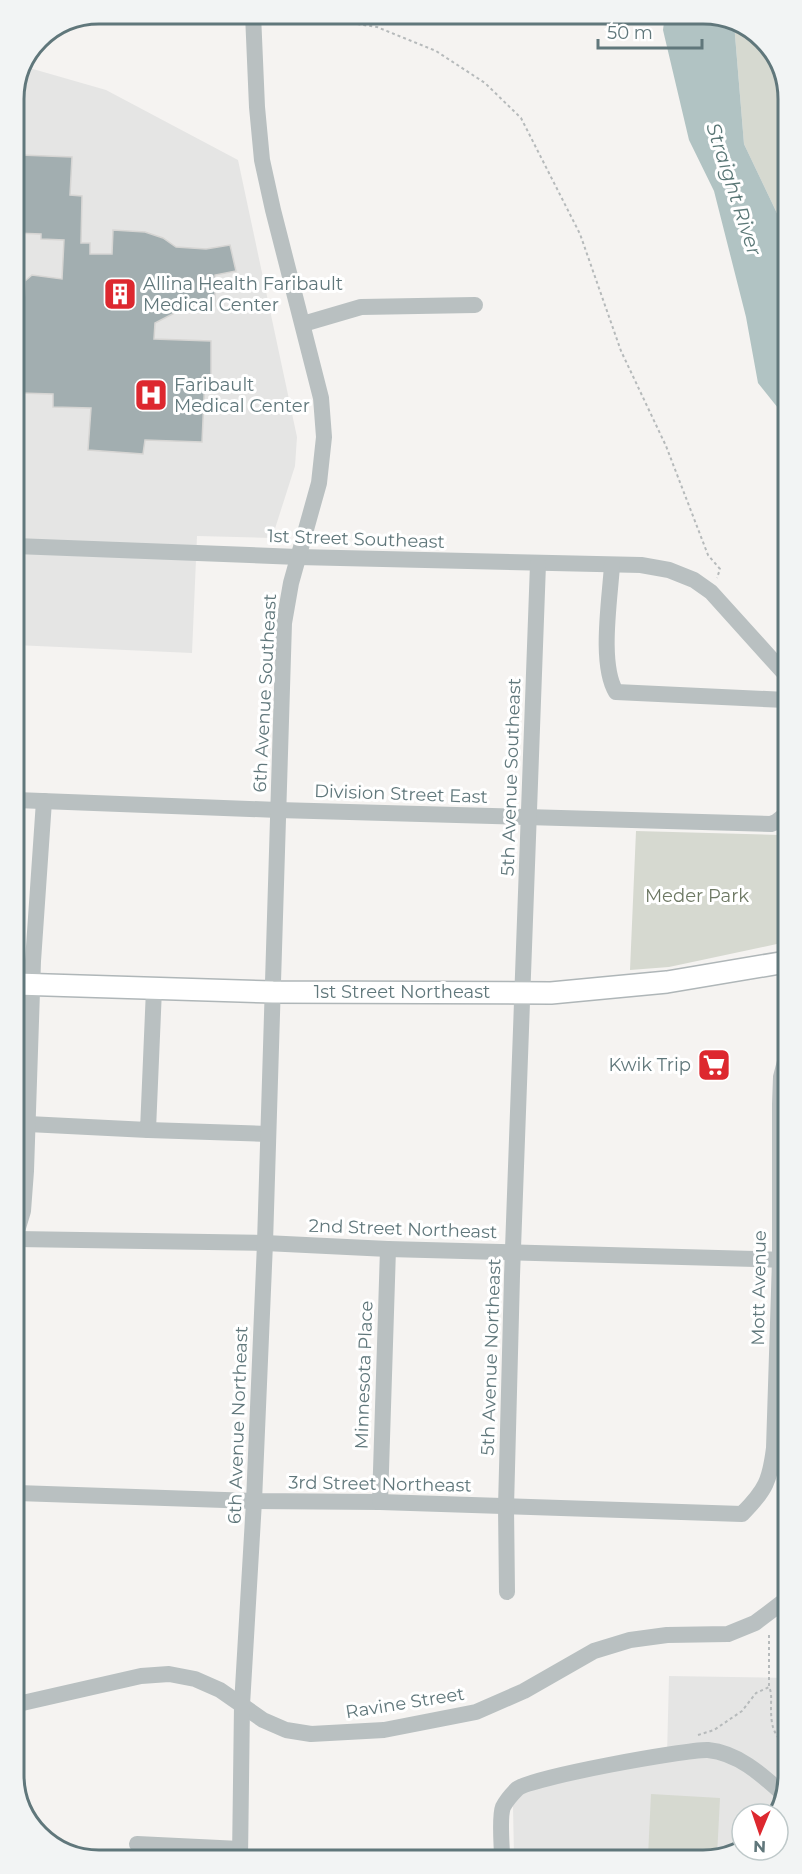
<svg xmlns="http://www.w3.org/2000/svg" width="802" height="1874" viewBox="0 0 802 1874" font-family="Montserrat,sans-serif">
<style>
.built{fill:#e5e5e4}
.green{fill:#d6d9d0}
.water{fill:#b1c3c3}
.building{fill:#a2aeb0;stroke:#d6d5d3;stroke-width:1.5}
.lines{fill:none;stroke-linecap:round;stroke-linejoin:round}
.major-casing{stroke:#afb6b8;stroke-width:24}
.path{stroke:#b6babb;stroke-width:2;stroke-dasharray:3 3;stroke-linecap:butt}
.minor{stroke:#b9c0c1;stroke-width:16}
.major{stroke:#fff;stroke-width:21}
.labels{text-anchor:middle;stroke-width:6;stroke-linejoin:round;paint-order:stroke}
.poi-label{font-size:18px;fill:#60777b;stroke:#fff;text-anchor:start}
.street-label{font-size:18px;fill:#60777b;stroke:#fff}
.park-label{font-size:18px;fill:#6d7863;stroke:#fff}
.water-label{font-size:20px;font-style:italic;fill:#5b7877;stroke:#fff}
.rim{fill:none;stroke:#60777b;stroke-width:3}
</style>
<rect width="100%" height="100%" fill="#f5f3f1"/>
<g class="built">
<path d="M26 67 106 90 238 160 297 437 295 466 272 538 197 536 192 653 15 645 14 94Z"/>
<path d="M669 1676 788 1678V1775L775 1814H742V1848L731 1856 514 1857 513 1806 519 1787 667 1756Z"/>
</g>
<g class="green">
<path d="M734 23 755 31 784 71V228L744 144Z"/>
<path d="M636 831 779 835 786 833V942L669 967 630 970Z"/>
<path d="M651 1794 720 1798 717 1856H648Z"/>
</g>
<path class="water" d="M665 14H709L734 23 744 144 784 228 785 441 778 408 758 383 746 317 714 191 689 140 663 30Z"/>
<path class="building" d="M20 155 72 157 70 195 82 196 81 243H90V254H112L113 230 145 232 163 238 176 247 206 249 230 245 236 271 215 275V306H188L155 323 154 339 211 341V375H205L202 442 145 440 143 454 88 450 91 408 53 407V394L19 393 20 375 14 374V325L23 327 25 281 32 275 62 279 64 240 41 239V234L14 233V186L18 187Z"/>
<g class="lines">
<g class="major-casing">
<path id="major" d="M16 984 273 992 551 993 667 982 786 962"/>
</g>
<g class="path">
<path d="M274 16 293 19H323L377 27 436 51 485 83 521 118 580 234 621 351 666 446 708 555 720 569 717 578"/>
<path d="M769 1686V1632"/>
<path d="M698 1735 714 1730 742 1711 756 1693 769 1687C772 1693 771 1699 771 1706 771 1727 773 1734 788 1748"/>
</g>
<g class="minor">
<path d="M303 324 361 307 475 305"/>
<path d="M15 546 298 557 641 565 669 570 694 580 711 592 785 674"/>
<path d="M612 565C610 599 599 664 616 692L786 700"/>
<path d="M16 800 278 810 771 824 776 822 786 814"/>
<path d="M28 1124 148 1130 154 989"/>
<path d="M148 1130 268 1134"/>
<path d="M17 1231 23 1211 26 1171 33 961 44 801"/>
<path d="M17 1239 265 1243 388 1249 787 1260"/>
<path d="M17 1493 254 1501 380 1502 742 1514C766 1490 770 1480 774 1448L780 1260V1104L781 1077 787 1054"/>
<path d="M380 1502 388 1249"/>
<path d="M507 1592 506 1507 512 1276 538 564"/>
<path d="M18 1704 141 1676 169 1674 195 1679 220 1690 263 1720 286 1730 311 1734 384 1730 476 1712 524 1691 594 1651 630 1640 667 1635 728 1634 755 1623 788 1598"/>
<path d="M137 1844 240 1849"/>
<path d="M502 1857C502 1846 499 1817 503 1807 506 1801 512 1794 517 1789 527 1778 688 1749 708 1750 738 1753 761 1774 782 1793"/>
<path d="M240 1859 242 1705 254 1501 265 1243 284 623 291 583 319 483 324 437 321 398 273 210 262 160 257 107 253 14"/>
</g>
<use href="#major" class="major"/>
</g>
<defs>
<g id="building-square" transform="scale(1.725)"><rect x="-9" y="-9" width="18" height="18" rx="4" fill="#dd282f" stroke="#fff"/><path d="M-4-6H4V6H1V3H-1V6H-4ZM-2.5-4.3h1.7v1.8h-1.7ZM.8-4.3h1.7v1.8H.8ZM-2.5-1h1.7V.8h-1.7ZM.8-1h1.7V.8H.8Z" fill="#fff"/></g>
<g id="hospital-square" transform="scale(1.725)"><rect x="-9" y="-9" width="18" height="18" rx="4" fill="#dd282f" stroke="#fff"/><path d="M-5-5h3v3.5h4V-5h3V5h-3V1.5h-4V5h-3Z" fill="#fff"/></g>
<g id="supermarket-square" transform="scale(1.725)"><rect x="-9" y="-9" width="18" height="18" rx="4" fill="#dd282f" stroke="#fff"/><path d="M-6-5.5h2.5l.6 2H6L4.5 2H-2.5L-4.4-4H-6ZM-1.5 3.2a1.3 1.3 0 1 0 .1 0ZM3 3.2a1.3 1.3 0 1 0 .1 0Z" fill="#fff"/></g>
</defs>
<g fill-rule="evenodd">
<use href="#building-square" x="120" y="294"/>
<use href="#hospital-square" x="151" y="395"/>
<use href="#supermarket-square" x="714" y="1065"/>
</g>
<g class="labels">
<g class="poi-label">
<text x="143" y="290">Allina Health Faribault<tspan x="143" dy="21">Medical Center</tspan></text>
<text x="174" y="391">Faribault<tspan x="174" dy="21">Medical Center</tspan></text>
<text x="691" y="1071" text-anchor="end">Kwik Trip</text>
</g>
<g class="street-label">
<text transform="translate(356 539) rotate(2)" y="6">1st Street Southeast</text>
<text transform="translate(265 693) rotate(-87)" y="6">6th Avenue Southeast</text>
<text transform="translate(511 777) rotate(-88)" y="6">5th Avenue Southeast</text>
<text transform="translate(401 794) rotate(2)" y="6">Division Street East</text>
<text x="402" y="998">1st Street Northeast</text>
<text transform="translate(403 1229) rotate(2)" y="6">2nd Street Northeast</text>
<text transform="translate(759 1288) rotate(-89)" y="6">Mott Avenue</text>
<text transform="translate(491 1357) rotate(-88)" y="6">5th Avenue Northeast</text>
<text transform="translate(364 1375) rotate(-88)" y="6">Minnesota Place</text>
<text transform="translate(238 1425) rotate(-88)" y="6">6th Avenue Northeast</text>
<text transform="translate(380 1484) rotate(1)" y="6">3rd Street Northeast</text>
<text transform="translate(405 1703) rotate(-9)" y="6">Ravine Street</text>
</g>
<g class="park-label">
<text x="697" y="902">Meder Park</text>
</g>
<g class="water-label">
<text transform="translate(734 189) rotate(72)" y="7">Straight River</text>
</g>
</g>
<path d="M0 0H802V1874H0ZM99 24H703A75 75 0 0 1 778 99V1775A75 75 0 0 1 703 1850H99A75 75 0 0 1 24 1775V99A75 75 0 0 1 99 24Z" fill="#f2f4f4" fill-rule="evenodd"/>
<path class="rim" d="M99 24H703A75 75 0 0 1 778 99V1775A75 75 0 0 1 703 1850H99A75 75 0 0 1 24 1775V99A75 75 0 0 1 99 24Z"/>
<g transform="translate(760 1832) rotate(182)"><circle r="28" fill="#ffffff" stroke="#bfc9ca" stroke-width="1.5"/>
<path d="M0-4.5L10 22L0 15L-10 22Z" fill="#dd282f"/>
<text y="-9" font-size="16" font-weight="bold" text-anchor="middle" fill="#60777b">N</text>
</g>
<path d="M598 39v9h104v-9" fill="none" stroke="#60777b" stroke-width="3"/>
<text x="607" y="39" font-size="18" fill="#60777b" stroke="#ffffff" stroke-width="4.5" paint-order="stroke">50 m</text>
</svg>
